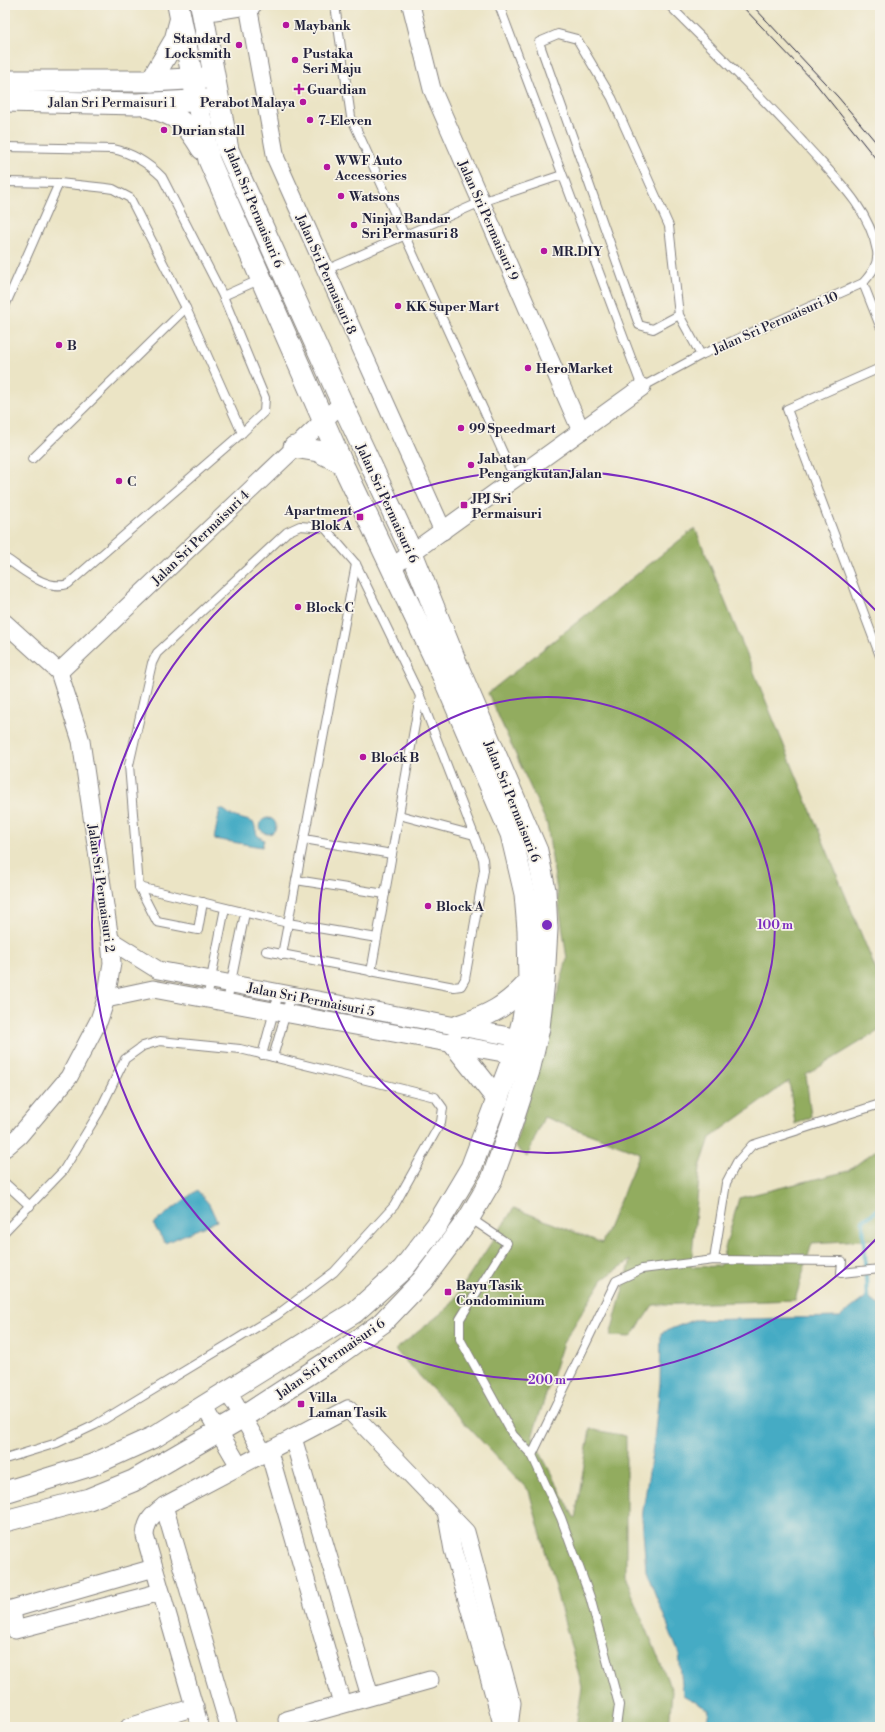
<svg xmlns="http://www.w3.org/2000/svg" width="885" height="1732" viewBox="0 0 885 1732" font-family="'Libre Bodoni',serif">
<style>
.forest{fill:#92ac5e;stroke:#5a674c}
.water{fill:#45abc4;stroke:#346680}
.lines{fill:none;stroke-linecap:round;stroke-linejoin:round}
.stream{stroke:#45abc4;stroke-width:4.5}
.service-casing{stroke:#868380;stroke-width:10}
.minor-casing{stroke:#868380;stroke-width:19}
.tertiary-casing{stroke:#868380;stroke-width:23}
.service{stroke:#fff;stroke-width:8}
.minor{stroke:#fff;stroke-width:17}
.tertiary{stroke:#fff;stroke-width:21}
.tram{stroke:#22223b;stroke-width:1}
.ring{fill:none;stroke:#7b2cbf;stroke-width:2}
.poi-dot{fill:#b5179e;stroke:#f7f3e8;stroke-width:1.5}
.labels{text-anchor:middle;stroke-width:3.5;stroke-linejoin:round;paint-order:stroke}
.poi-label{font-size:13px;font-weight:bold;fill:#22223b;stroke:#f7f3e8;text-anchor:start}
.street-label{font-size:13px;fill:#22223b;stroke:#f7f3e8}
.centre{fill:#7b2cbf;stroke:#f7f3e8;stroke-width:2}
.ring-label{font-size:12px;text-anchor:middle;font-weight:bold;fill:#7b2cbf;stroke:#f7f3e8;stroke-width:3.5;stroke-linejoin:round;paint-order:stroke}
</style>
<rect width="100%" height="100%" fill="#f7f3e8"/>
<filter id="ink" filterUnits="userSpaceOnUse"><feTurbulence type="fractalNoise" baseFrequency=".025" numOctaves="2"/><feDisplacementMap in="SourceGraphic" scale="8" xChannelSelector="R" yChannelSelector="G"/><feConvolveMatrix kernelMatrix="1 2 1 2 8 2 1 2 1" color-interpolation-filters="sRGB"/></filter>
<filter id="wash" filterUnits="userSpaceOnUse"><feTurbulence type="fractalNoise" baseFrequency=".012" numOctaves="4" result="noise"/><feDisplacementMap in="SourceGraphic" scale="16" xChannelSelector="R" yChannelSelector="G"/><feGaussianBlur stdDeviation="0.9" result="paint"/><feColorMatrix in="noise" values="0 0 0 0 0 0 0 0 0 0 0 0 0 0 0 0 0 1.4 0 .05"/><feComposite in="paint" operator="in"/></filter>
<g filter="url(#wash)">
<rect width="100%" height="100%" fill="#ebe4c5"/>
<path class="forest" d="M695 528 880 980V1030L806 1075 811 1117 795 1124 789 1081 710 1138 700 1167 691 1267 720 1266 739 1198 848 1171 880 1147V1239L812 1243 795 1300 653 1305 631 1337 610 1336 631 1260 603 1279 563 1343 532 1437 575 1519 590 1429 626 1436V1579L672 1691 669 1727H576L582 1687 529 1491 395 1350 449 1307 514 1208 602 1243 640 1153 544 1117 527 1157 515 1146 567 959 547 824 488 693Z"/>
<g class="water">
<path d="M220 809C226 810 227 813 231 815 238 819 247 819 254 823L257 835 264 840 262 847 214 839Z"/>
<circle cx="268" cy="826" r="8"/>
<path d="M197 1190 209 1204 217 1221 165 1243 153 1224Z"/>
<path d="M867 1296 880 1306V1727H706L709 1710 683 1695 679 1654 646 1571 642 1517 654 1440 660 1383 661 1333 693 1320 840 1317Z"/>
</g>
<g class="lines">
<path class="stream" d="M867 1296 863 1221 880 1208"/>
</g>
</g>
<g filter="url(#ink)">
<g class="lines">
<g class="service-casing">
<g id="service">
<path d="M335 5 351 117 514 477"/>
<path d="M499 5 642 387 701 355 863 283C871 274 879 264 877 251 869 206 831 174 803 142 760 95 714 50 669 5"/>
<path d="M5 147 113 149C132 153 148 163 162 177L223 296 265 398 264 412 242 433 68 584C45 591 24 570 5 558"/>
<path d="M5 182 59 183 106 188 113 189 130 198 186 308 242 433"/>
<path d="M326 270 481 202 562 175"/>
<path d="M863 283 880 326"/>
<path d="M223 296 261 279"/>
<path d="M5 306 59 183"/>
<path d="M679 315 653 329 639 325 539 42 558 34 577 39 612 98 669 226 679 315 701 355"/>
<path d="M880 368 787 409 880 656"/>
<path d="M32 459 186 308"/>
<path d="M399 815 474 835"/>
<path d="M304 839 392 854"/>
<path d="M296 880 385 894"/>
<path d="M139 887 288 923 377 938"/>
<path d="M203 902 198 930 157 922 139 887 129 765 152 663 157 653 287 532 300 526 325 528 356 564 420 696 474 835 483 859 484 870 465 979 461 986 454 987 266 951"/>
<path d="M282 955 356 564"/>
<path d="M371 972 420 696"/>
<path d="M207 999 225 908"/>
<path d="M227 1002 245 913"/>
<path d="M262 1055 279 993"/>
<path d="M273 1057 291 995"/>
<path d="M5 1183 30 1206"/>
<path d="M470 1218 507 1243 460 1319V1339L513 1435 532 1455"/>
<path d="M5 1231 63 1171 99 1112 125 1059 143 1046 160 1041 240 1049 435 1097 443 1108 441 1122 394 1206 334 1272 277 1315 95 1425 57 1443 5 1459"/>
<path d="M714 1260 726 1183 737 1162 752 1145 880 1104"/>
<path d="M616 1727 619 1705 590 1597 561 1518 532 1455 616 1281 642 1269 714 1260 842 1261 841 1273 880 1269"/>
</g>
</g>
<g class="minor-casing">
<g id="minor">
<path d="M411 5 432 89 581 431"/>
<path d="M247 6 249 11 276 159 443 531"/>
<path d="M202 13 253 5"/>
<path d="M392 567 642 387"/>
<path d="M5 623 59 672 81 741 110 940 112 963 106 999 99 1020 69 1077 19 1136 5 1148"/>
<path d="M59 672 342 403"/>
<path d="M110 940 158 970 519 1038"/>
<path d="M106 999 153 989 514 1055"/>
<path d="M228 1392 264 1454"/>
<path d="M204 1406 239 1466"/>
<path d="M293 1438 370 1696"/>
<path d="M269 1452 342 1704"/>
<path d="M164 1506 229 1727"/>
<path d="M446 1511 453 1550 503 1727"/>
<path d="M154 1568 12 1609 15 1630 161 1592"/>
<path d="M287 1720 430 1680"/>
<path d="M129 1727 195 1707"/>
<path d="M200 1727 145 1536C146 1521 152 1515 164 1506L348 1409 466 1532 512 1703 509 1727"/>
</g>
</g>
<g class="tertiary-casing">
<g id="tertiary">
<path d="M5 81H151L205 78"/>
<path d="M151 81 175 40 180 21"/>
<path d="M5 101 137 104 210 100"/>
<path d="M149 107C179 116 186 122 202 149"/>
<path d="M294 447 318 451 342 463"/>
<path d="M458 1026C490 1015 506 1007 529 982"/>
<path d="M453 1043 498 1100"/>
<path d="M5 1492 92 1465 156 1436 355 1312 403 1269 437 1225 471 1168 514 1055 523 1019 529 982 528 930 525 894 511 834 442 674 342 463 209 160 178 5"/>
<path d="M5 1521 89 1499 133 1481 243 1417 329 1361 382 1323 422 1281 469 1218 492 1179 512 1123 529 1071 539 1028 544 981 547 929 545 890 537 851 457 665 412 553 342 403 228 150 201 5"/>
</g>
</g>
<use href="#service" class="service"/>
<use href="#minor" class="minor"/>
<use href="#tertiary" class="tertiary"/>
<g class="tram">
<path d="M741 5 816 84 880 164"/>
<path d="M752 5 838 97 880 147"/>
</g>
</g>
</g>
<g class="ring">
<circle cx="547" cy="925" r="228"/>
<path d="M880 1235A455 455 0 1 1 880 615"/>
</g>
<g class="poi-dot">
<circle cx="286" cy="25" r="4"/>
<circle cx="239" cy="45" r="4"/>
<circle cx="295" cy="60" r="4"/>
<path d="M297 83h4v4h4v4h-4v4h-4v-4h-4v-4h4z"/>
<circle cx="303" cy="102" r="4"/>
<circle cx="310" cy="120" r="4"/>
<circle cx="164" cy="130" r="4"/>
<circle cx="327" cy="167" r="4"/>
<circle cx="341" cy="196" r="4"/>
<circle cx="354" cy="225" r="4"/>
<circle cx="544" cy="251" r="4"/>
<circle cx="398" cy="306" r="4"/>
<circle cx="59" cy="345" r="4"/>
<circle cx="528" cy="368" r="4"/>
<circle cx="461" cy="428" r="4"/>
<circle cx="471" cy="465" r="4"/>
<circle cx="119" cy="481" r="4"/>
<rect x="460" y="501" width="8" height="8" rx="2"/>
<rect x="356" y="513" width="8" height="8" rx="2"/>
<circle cx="298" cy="607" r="4"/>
<circle cx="363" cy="757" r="4"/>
<circle cx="428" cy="906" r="4"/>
<rect x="444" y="1288" width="8" height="8" rx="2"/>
<rect x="297" y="1400" width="8" height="8" rx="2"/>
</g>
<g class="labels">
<g class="poi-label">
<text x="294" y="30">Maybank</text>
<text x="231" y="43" text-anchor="end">Standard<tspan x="231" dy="15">Locksmith</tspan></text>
<text x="303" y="58">Pustaka<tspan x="303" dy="15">Seri Maju</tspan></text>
<text x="307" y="94">Guardian</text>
<text x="295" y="107" text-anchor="end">Perabot Malaya</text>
<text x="318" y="125">7-Eleven</text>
<text x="172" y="135">Durian stall</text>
<text x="335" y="165">WWF Auto<tspan x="335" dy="15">Accessories</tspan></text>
<text x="349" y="201">Watsons</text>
<text x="362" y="223">Ninjaz Bandar<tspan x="362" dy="15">Sri Permasuri 8</tspan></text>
<text x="552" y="256">MR.DIY</text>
<text x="406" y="311">KK Super Mart</text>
<text x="67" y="350">B</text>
<text x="536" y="373">HeroMarket</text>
<text x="469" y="433">99 Speedmart</text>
<text x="479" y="463">Jabatan<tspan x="479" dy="15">Pengangkutan Jalan</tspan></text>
<text x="127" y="486">C</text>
<text x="472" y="503">JPJ Sri<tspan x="472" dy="15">Permaisuri</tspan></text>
<text x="352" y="515" text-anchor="end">Apartment<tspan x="352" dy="15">Blok A</tspan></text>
<text x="306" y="612">Block C</text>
<text x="371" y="762">Block B</text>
<text x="436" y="911">Block A</text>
<text x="456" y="1290">Bayu Tasik<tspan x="456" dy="15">Condominium</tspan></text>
<text x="309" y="1402">Villa<tspan x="309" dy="15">Laman Tasik</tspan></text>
</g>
<g class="street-label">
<text x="112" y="107">Jalan Sri Permaisuri 1</text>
<text transform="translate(255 207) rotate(67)" y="5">Jalan Sri Permaisuri 6</text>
<text transform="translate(489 220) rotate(66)" y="5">Jalan Sri Permaisuri 9</text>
<text transform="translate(327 274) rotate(66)" y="5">Jalan Sri Permaisuri 8</text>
<text transform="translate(775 322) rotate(-24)" y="5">Jalan Sri Permaisuri 10</text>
<text transform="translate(388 503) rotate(65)" y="5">Jalan Sri Permaisuri 6</text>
<text transform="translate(200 537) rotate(-44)" y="5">Jalan Sri Permaisuri 4</text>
<text transform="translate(513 801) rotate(68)" y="5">Jalan Sri Permaisuri 6</text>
<text transform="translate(102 888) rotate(82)" y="5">Jalan Sri Permaisuri 2</text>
<text transform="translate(311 999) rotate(11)" y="5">Jalan Sri Permaisuri 5</text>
<text transform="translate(330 1358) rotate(-35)" y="5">Jalan Sri Permaisuri 6</text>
</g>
</g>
<circle cx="547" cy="925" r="6" class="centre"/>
<g class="ring-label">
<text x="775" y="929">100 m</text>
<text x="547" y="1384">200 m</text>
</g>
<rect width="885" height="1732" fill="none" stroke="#f7f3e8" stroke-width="20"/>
</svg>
